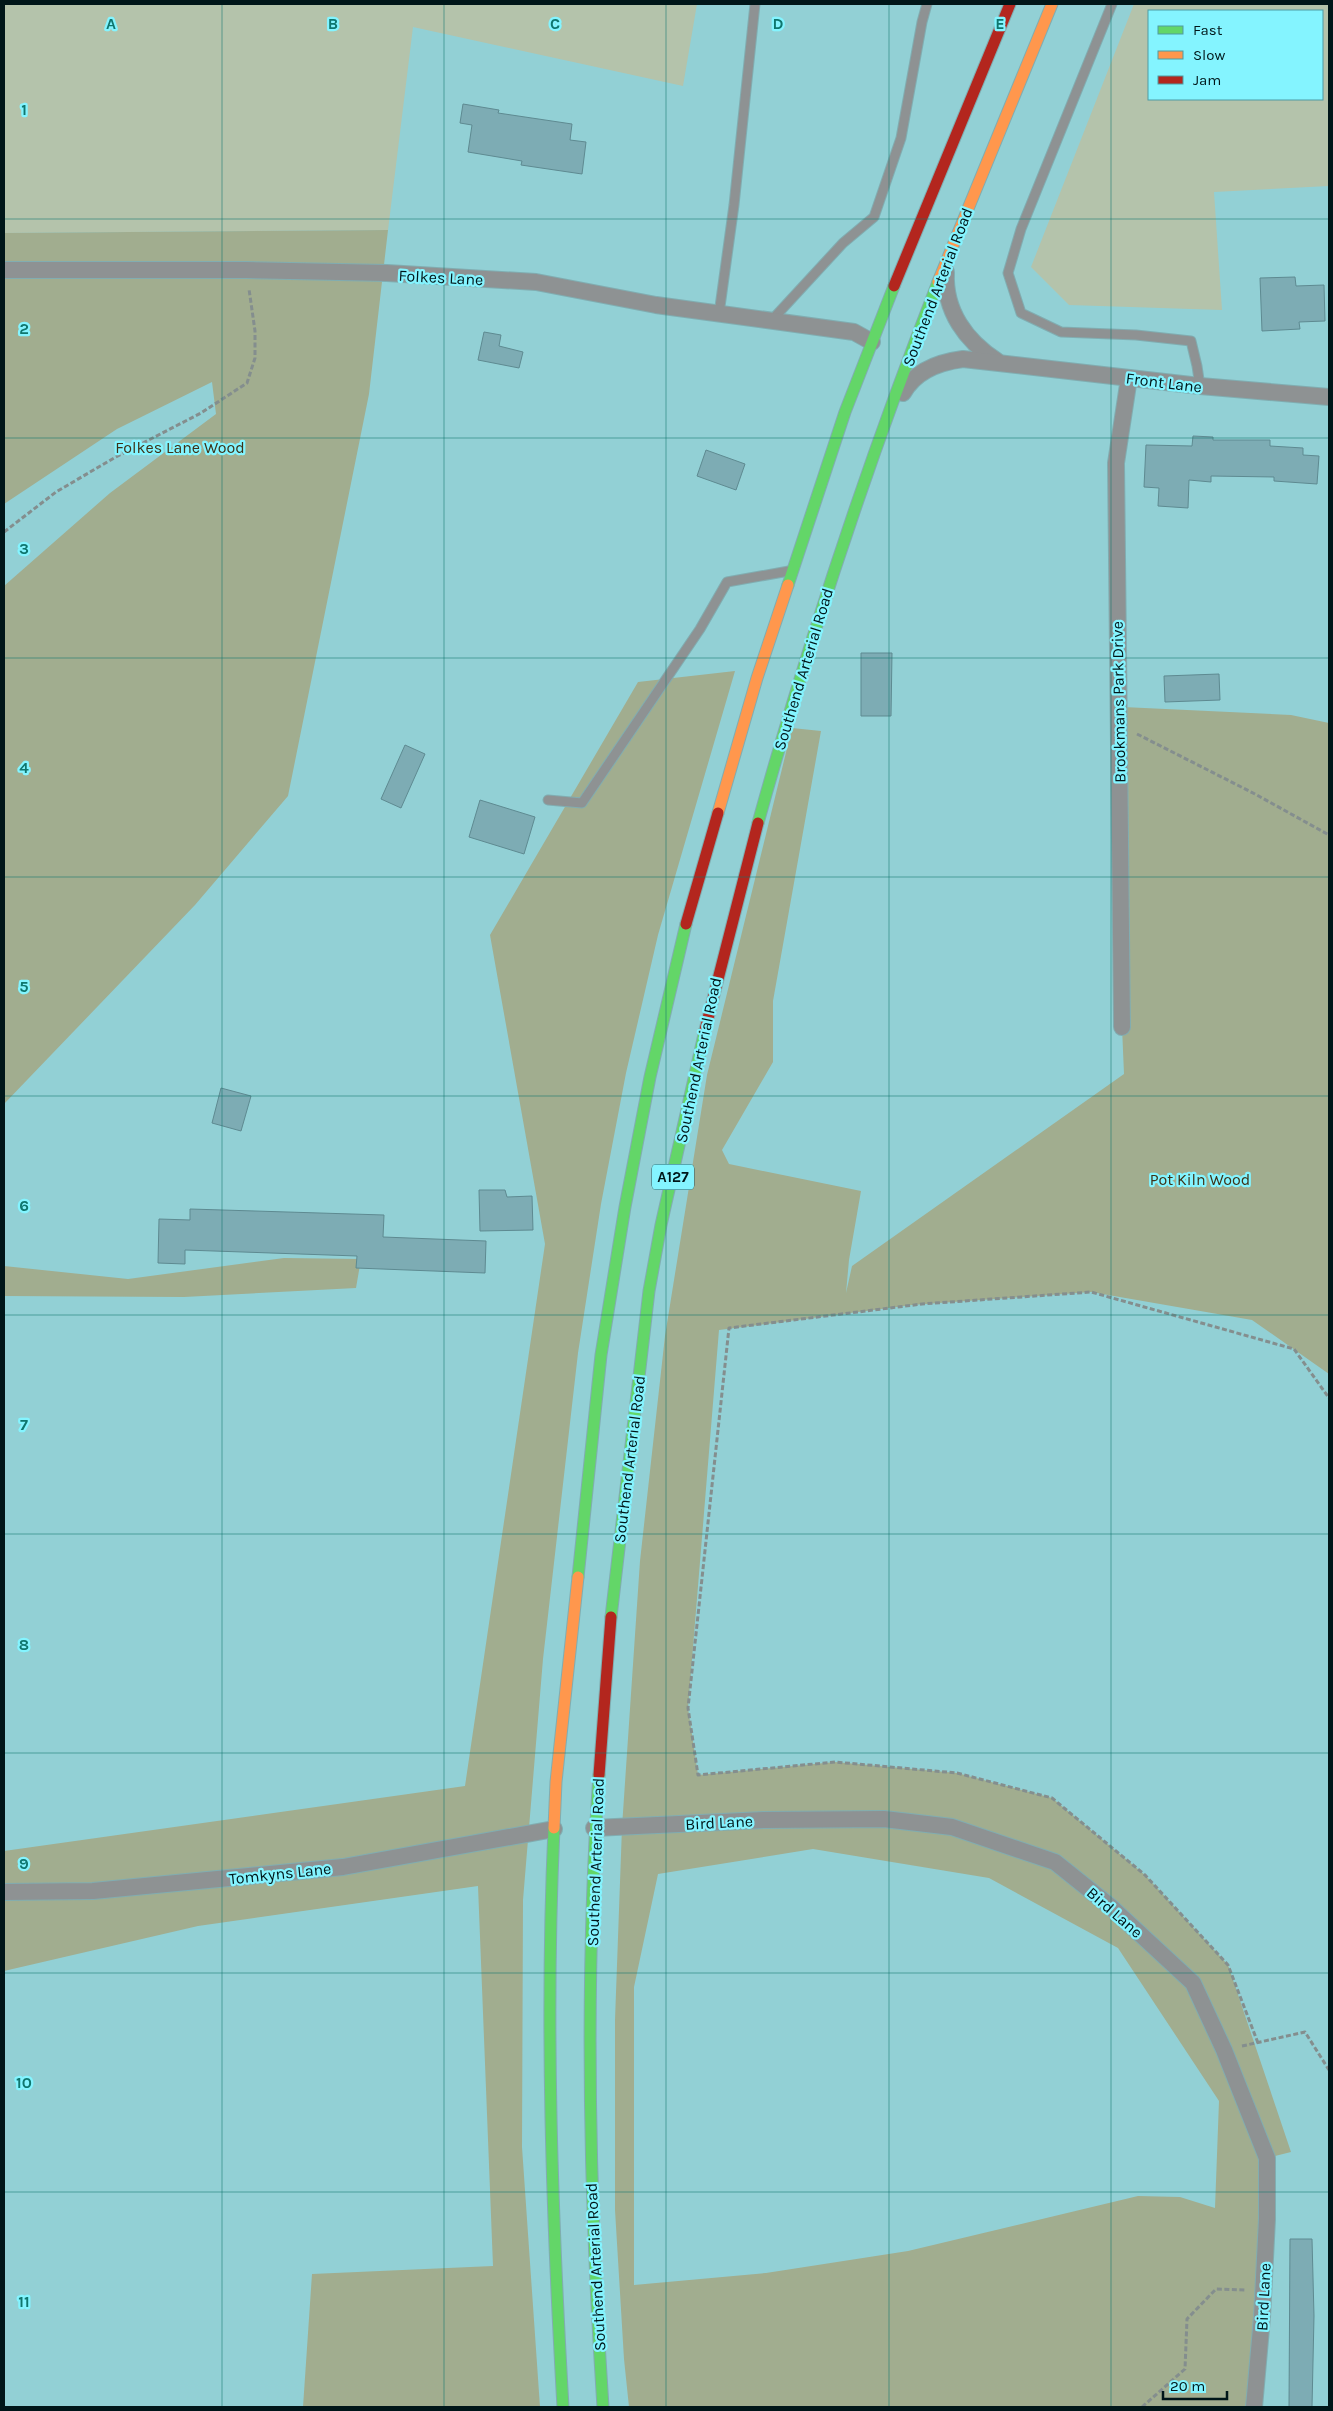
<svg xmlns="http://www.w3.org/2000/svg" width="1333" height="2411" viewBox="0 0 1333 2411" font-family="Karla,sans-serif">
<style>
.green{fill:#b4c3ab;fill-rule:evenodd}
.forest{fill:#a1ad8f;fill-rule:evenodd}
.building{fill:#7dacb4;stroke:#5e8a91}
.lines{fill:none;stroke-linecap:round;stroke-linejoin:round}
.lane-casing{stroke:#81adb1;stroke-width:11}
.street-casing{stroke:#81adb1;stroke-width:18}
.fast-casing{stroke:#81adb1;stroke-width:13}
.slow-casing{stroke:#81adb1;stroke-width:13}
.jam-casing{stroke:#81adb1;stroke-width:13}
.path{stroke:#848e8e;stroke-width:3;stroke-dasharray:5 2.5;stroke-linecap:butt}
.lane{stroke:#8e9293;stroke-width:9}
.street{stroke:#8e9293;stroke-width:16}
.fast{stroke:#63d668;stroke-width:11}
.slow{stroke:#ff974d;stroke-width:11}
.jam{stroke:#b3261e;stroke-width:11}
.grid{fill:none;stroke:#0f766e;stroke-width:1;stroke-opacity:0.55}
.labels{text-anchor:middle;stroke-width:4.5;stroke-linejoin:round;paint-order:stroke}
.shield{fill:#84f4ff;stroke:#28595e;stroke-width:1}
.shield-label{font-size:15px;font-weight:bold;fill:#001619}
.street-label{font-size:16px;fill:#001619;stroke:#84f4ff}
.park-label{font-size:16px;fill:#3e3116;stroke:#84f4ff}
.grid-label{font-size:16px;text-anchor:middle;font-weight:bold;fill:#0f766e;stroke:#84f4ff;stroke-width:4.5;stroke-linejoin:round;paint-order:stroke}
</style>
<rect width="100%" height="100%" fill="#92d0d5"/>
<g class="green">
<path d="M4 4H697L683 86 413 27 388 230 4 233Z"/>
<path d="M1134 4H1329V186L1214 192 1222 310 1069 305 1031 267ZM1149 11H1322V99H1149Z"/>
</g>
<g class="forest">
<path d="M388 230 369 394 288 796 195 905 4 1104V586L110 493 216 414 212 382 117 429 4 504V233Z"/>
<path d="M735 671 658 935 626 1073 601 1204 578 1353 543 1659 523 1900 522 2147 540 2407H303L312 2274 493 2266 478 1886 198 1926 4 1971V1851L465 1786 545 1244 490 935 638 682Z"/>
<path d="M1123 707 1291 715 1329 723V1374L1252 1320 1091 1292 912 1305 719 1330 688 1708 698 1775 835 1762 957 1773 1052 1798 1145 1875 1228 1965 1291 2152 1267 2158 1262 2407H629L624 2359 615 2210V2020L622 1827 640 1561 665 1336 707 1075 792 728 821 731 773 1001V1062L722 1150 729 1164 861 1191 849 1260 846 1293 852 1266 1124 1074 1122 1027ZM813 1849 989 1878 1118 1948 1219 2101 1215 2208 1180 2197 1138 2196 908 2251 766 2273 634 2285V1987L658 1874Z"/>
<path d="M284 1258 361 1259 356 1288 184 1297 4 1296V1266L128 1279Z"/>
</g>
<g class="building">
<path d="M463 104 499 110 498 113 572 124 570 140 586 142 582 174 521 165 522 161 468 152 472 125 460 123Z"/>
<path d="M1295 277 1296 286 1324 285 1325 321 1299 322 1300 329 1262 331 1260 278Z"/>
<path d="M484 332 501 335 499 346 523 352 519 368 478 360Z"/>
<path d="M1193 436 1213 437V440H1270V446L1303 448V455L1319 456 1317 484 1274 481V477L1211 476V482L1189 480 1188 508 1158 506 1159 488 1144 487 1146 445 1192 446Z"/>
<path d="M706 450 745 464 736 490 697 476Z"/>
<path d="M861 653H892L891 716H861Z"/>
<path d="M1219 674 1220 700 1165 702 1164 676Z"/>
<path d="M405 745 425 754 401 808 381 799Z"/>
<path d="M480 800 535 817 524 854 469 837Z"/>
<path d="M221 1088 251 1096 241 1131 212 1123Z"/>
<path d="M479 1190H505L507 1197 532 1196 533 1230 480 1231Z"/>
<path d="M190 1209 384 1215 383 1237 486 1241 485 1273 356 1268 357 1256 185 1250V1264L158 1263 159 1219 190 1220Z"/>
<path d="M1290 2239H1312L1314 2316 1312 2407H1289Z"/>
</g>
<g class="lines">
<g class="lane-casing">
<g id="lane">
<path d="M1112 4 1021 229 1008 273 1021 313 1061 332 1136 335 1191 341 1197 366 1200 386"/>
<path d="M719 314 734 205 755 4"/>
<path d="M771 321 843 243 874 217 901 138 922 22 927 4"/>
<path d="M548 800 582 803 700 629 727 582 789 571"/>
</g>
</g>
<g class="street-casing">
<g id="street">
<path d="M4 270H246L387 273 536 282 656 305 854 332 872 342"/>
<path d="M946 272C944 311 966 341 997 361"/>
<path d="M903 393C915 371 940 362 963 359L1200 386 1329 397"/>
<path d="M1122 1027 1116 463 1129 378"/>
<path d="M594 1828 764 1820 884 1819 952 1827 1055 1862 1111 1907 1193 1983 1224 2050 1267 2158V2219L1262 2317 1254 2407"/>
<path d="M4 1892 93 1891 343 1867 554 1829"/>
</g>
</g>
<g class="fast-casing">
<g id="fast">
<path d="M788 585 845 412 894 286"/>
<path d="M758 823C809 639 869 459 938 282"/>
<path d="M578 1577 601 1355 625 1207 650 1077 686 924"/>
<path d="M611 1617 649 1291 661 1225 705 1030"/>
<path d="M599 1775C584 1986 589 2196 603 2407"/>
<path d="M554 1828C545 2021 552 2214 563 2407"/>
</g>
</g>
<g class="slow-casing">
<g id="slow">
<path d="M938 282 1052 4"/>
<path d="M718 813 757 678 788 585"/>
<path d="M554 1828 556 1782 578 1577"/>
</g>
</g>
<g class="jam-casing">
<g id="jam">
<path d="M894 286 1010 4"/>
<path d="M686 924 718 813"/>
<path d="M705 1030 758 823"/>
<path d="M599 1775 611 1617"/>
</g>
</g>
<g class="path">
<path d="M4 532 56 492 114 458 201 413 247 383 255 358V331L249 289"/>
<path d="M1137 734 1255 794 1329 835"/>
<path d="M1258 2043 1228 1965 1145 1875 1052 1798 957 1773 835 1762 698 1775 688 1708 729 1328 922 1304 1091 1292 1294 1349 1329 1398"/>
<path d="M1242 2046 1305 2032 1329 2070"/>
<path d="M1142 2407 1185 2369 1187 2319 1216 2289 1245 2290"/>
</g>
<use href="#lane" class="lane"/>
<use href="#street" class="street"/>
<use href="#fast" class="fast"/>
<use href="#slow" class="slow"/>
<use href="#jam" class="jam"/>
</g>
<path class="grid" d="M222 4V2407M444 4V2407M666 4V2407M889 4V2407M1111 4V2407M4 219H1329M4 438H1329M4 658H1329M4 877H1329M4 1096H1329M4 1315H1329M4 1534H1329M4 1753H1329M4 1973H1329M4 2192H1329"/>
<g class="labels">
<rect class="shield" x="652" y="1164.5" width="42" height="25" rx="4"/>
<g class="shield-label">
<text x="673" y="1182">A127</text>
</g>
<g class="street-label">
<text transform="translate(441 277) rotate(3)" y="6">Folkes Lane</text>
<text transform="translate(937 287) rotate(-69)" y="6">Southend Arterial Road</text>
<text transform="translate(1164 382) rotate(7)" y="6">Front Lane</text>
<text transform="translate(803 669) rotate(-73)" y="6">Southend Arterial Road</text>
<text transform="translate(1118 702) rotate(-91)" y="6">Brookmans Park Drive</text>
<text transform="translate(698 1060) rotate(-78)" y="6">Southend Arterial Road</text>
<text transform="translate(629 1459) rotate(-83)" y="6">Southend Arterial Road</text>
<text transform="translate(719 1822) rotate(-3)" y="6">Bird Lane</text>
<text transform="translate(595 1862) rotate(-88)" y="6">Southend Arterial Road</text>
<text transform="translate(280 1873) rotate(-6)" y="6">Tomkyns Lane</text>
<text transform="translate(1115 1912) rotate(41)" y="6">Bird Lane</text>
<text transform="translate(595 2267) rotate(-93)" y="6">Southend Arterial Road</text>
<text transform="translate(1263 2297) rotate(-87)" y="6">Bird Lane</text>
</g>
<g class="park-label">
<text x="180" y="453">Folkes Lane Wood</text>
<text x="1200" y="1185">Pot Kiln Wood</text>
</g>
</g>
<g class="grid-label">
<text x="111" y="29">A</text>
<text x="333" y="29">B</text>
<text x="555" y="29">C</text>
<text x="778" y="29">D</text>
<text x="1000" y="29">E</text>
<text x="24" y="115">1</text>
<text x="24" y="334">2</text>
<text x="24" y="554">3</text>
<text x="24" y="773">4</text>
<text x="24" y="992">5</text>
<text x="24" y="1211">6</text>
<text x="24" y="1430">7</text>
<text x="24" y="1650">8</text>
<text x="24" y="1869">9</text>
<text x="24" y="2088">10</text>
<text x="24" y="2307">11</text>
</g>
<rect width="1333" height="2411" fill="none" stroke="#001619" stroke-width="10"/>
<rect x="1148" y="10" width="175" height="90" fill="#84f4ff" stroke="#4f9ba3"/>
<rect x="1158" y="26" width="25" height="8" fill="#63d668" stroke="#4f9ba3"/>
<text x="1193" y="35" font-size="15" fill="#001619">Fast</text>
<rect x="1158" y="51" width="25" height="8" fill="#ff974d" stroke="#4f9ba3"/>
<text x="1193" y="60" font-size="15" fill="#001619">Slow</text>
<rect x="1158" y="76" width="25" height="8" fill="#b3261e" stroke="#4f9ba3"/>
<text x="1193" y="85" font-size="15" fill="#001619">Jam</text>
<path d="M1163 2391v8h64v-8" fill="none" stroke="#001619" stroke-width="2.5"/>
<text x="1170" y="2391" font-size="15" fill="#001619" stroke="#84f4ff" stroke-width="4" paint-order="stroke">20 m</text>
</svg>
